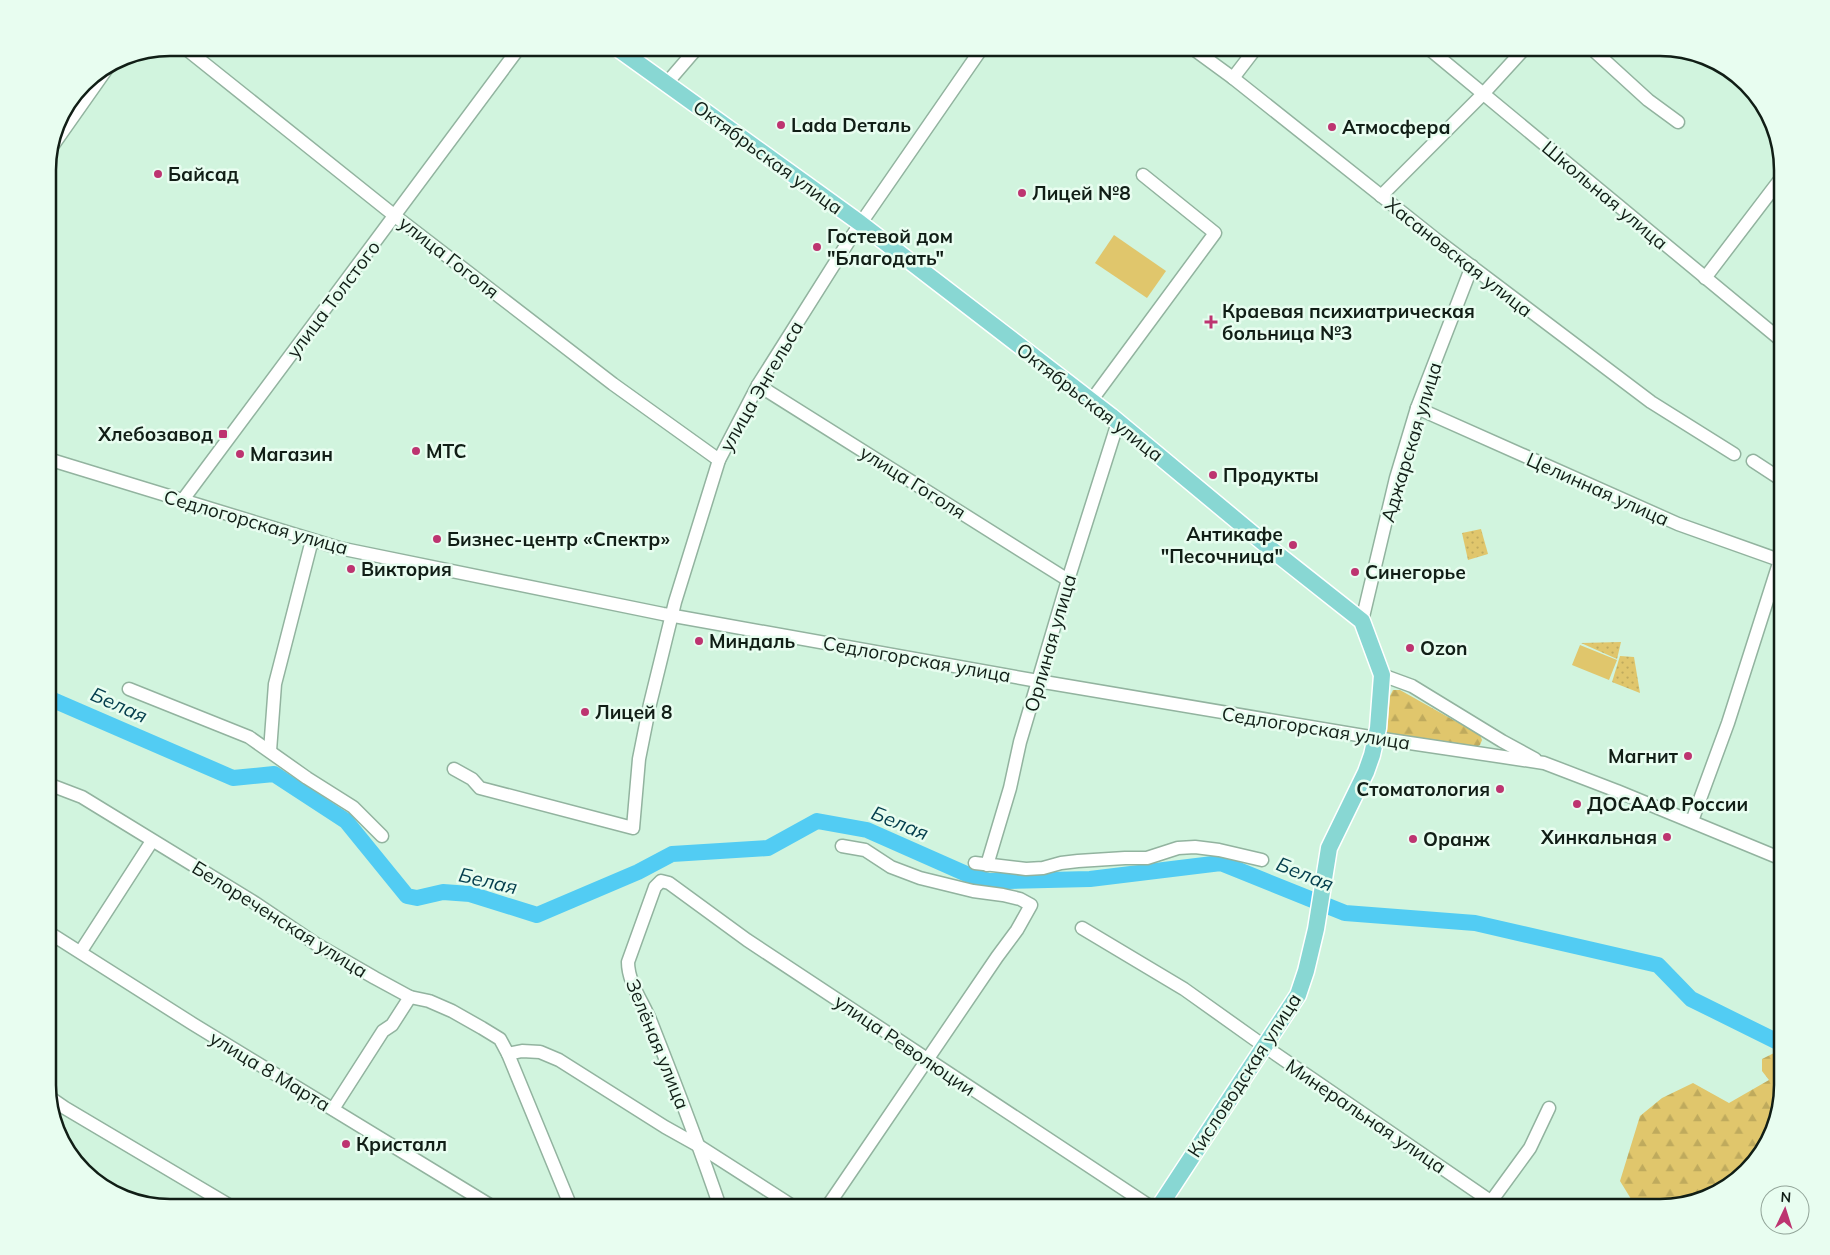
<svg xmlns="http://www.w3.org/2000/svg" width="1830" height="1255" viewBox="0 0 1830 1255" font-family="Mulish,sans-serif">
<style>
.forest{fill:url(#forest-firs)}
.park{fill:url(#park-dots)}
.pitch{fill:#e0c66c}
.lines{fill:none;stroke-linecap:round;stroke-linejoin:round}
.river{stroke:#52ccf3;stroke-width:16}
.minor-casing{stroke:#92b39f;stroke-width:15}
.major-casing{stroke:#fff;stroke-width:19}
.minor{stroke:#fff;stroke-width:12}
.major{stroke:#88d7d3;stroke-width:16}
.poi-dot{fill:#bd3470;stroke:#e8fdf0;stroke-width:2}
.labels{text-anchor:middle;stroke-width:5;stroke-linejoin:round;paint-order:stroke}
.poi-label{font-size:19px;font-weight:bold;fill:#111e16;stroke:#e8fdf0;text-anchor:start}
.street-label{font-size:19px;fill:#111e16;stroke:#e8fdf0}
.water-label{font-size:20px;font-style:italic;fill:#033d4c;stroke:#e8fdf0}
.rim{fill:none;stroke:#111e16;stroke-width:2.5}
</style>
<defs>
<pattern id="forest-firs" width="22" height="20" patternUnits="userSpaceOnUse" patternTransform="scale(1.25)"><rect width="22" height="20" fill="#e0c66c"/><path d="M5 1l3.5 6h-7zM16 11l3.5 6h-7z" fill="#bfaa5d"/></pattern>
<pattern id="park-dots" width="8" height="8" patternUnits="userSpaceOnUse" patternTransform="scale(1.25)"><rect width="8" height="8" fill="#e0c66c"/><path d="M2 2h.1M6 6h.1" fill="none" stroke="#bfaa5d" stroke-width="1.8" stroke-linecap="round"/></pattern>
</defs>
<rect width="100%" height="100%" fill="#d1f4de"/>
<g class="forest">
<path d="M1393 690H1400L1480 735 1482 740 1480 745 1476 747 1391 735 1387 732 1390 696Z"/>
<path d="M1774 1053 1782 1058V1085L1762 1153 1721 1191 1660 1207H1636L1620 1181 1640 1116 1662 1098 1693 1083 1729 1103 1769 1080 1762 1071V1059Z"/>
</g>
<g class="park">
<path d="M1481 529 1488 554 1468 560 1462 533Z"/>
<path d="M1621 642 1617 659 1581 643Z"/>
<path d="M1620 656 1634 657 1640 693 1612 682Z"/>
</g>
<g class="pitch">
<path d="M1114 235 1166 271 1147 298 1095 263Z"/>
<path d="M1580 645 1617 660 1609 680 1572 665Z"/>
</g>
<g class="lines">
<path class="river" d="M48 702 53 700 233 778 274 774 346 821 407 896 417 898 443 892 470 894 537 915 638 872 672 854 768 848 817 821 867 830 971 876 989 881H1008L1090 879 1221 863 1345 913 1475 923 1658 965 1691 999 1782 1044"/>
<g class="minor-casing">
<g id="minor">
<path d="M185 48 395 216 613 384 719 460"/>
<path d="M1192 48 1233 78 1438 241 1651 402 1734 454"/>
<path d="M1428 48 1782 341"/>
<path d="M1591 48 1648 100 1678 122"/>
<path d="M1233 78 1256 48"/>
<path d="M666 84 697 48"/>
<path d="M51 148 108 67"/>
<path d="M1381 196 1483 94 1525 48"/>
<path d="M1705 278 1782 177"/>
<path d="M758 385 1068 580"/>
<path d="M1091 401 1215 233 1143 175"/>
<path d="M1417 408 1678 524 1782 561"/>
<path d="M48 459 339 548 663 614 1038 681 1376 738 1544 763 1617 791 1782 859"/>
<path d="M1753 461 1782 480"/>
<path d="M182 501 519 48"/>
<path d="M1362 621 1396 478 1417 408 1472 266"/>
<path d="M1382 675 1412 686 1502 741 1535 759"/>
<path d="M129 689 249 737 307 778 353 807 382 836"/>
<path d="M270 751 275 684 312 540"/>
<path d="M454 769 472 779 480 788 633 828 639 759 650 704 675 602 719 460 758 385 852 236 982 48"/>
<path d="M48 784 82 797 255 903 316 944 375 978 410 997 429 1001 452 1011 482 1028 500 1039 508 1054 571 1207"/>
<path d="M1692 821 1728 723 1780 560"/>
<path d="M975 863 1026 869 1043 868 1061 863 1078 861 1125 858H1147L1178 848 1195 847 1219 850 1262 860"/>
<path d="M987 865 1010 788 1020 742 1068 580 1118 422"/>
<path d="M1082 928 1184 989 1264 1046 1499 1207"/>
<path d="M48 932 193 1024 493 1207"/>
<path d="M81 951 152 841"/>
<path d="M508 1054 522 1051 540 1052 559 1060 665 1127 699 1146 794 1207"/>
<path d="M49 1097 65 1108 232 1207"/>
<path d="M333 1109 383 1031 392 1025 410 997"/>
<path d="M720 1207C699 1145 675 1083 651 1022 643 1002 628 983 628 962L655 887 661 881 669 883 747 940 1151 1207"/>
<path d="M827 1207 997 957 1017 930 1031 905 1020 899 1003 895 973 891 920 878 891 867 865 850 842 846"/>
<path d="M1487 1207 1530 1148 1549 1108"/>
</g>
</g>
<g class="major-casing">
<path id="major" d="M617 48 860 223 916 266 1111 416 1271 549 1362 621 1382 675 1378 728 1372 755 1366 772 1329 848 1316 929 1306 971 1298 995 1159 1207"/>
</g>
<use href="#minor" class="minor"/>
<use href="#major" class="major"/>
</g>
<g class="poi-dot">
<circle cx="781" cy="125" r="5"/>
<circle cx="1332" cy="127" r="5"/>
<circle cx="158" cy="174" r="5"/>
<circle cx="1022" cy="193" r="5"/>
<circle cx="817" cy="247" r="5"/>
<path d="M1208.5 314.5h5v5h5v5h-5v5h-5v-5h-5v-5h5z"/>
<rect x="218" y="429" width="10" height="10" rx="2.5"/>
<circle cx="416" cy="451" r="5"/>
<circle cx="240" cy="454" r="5"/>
<circle cx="1213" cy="475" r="5"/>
<circle cx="437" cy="539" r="5"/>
<circle cx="1293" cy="545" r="5"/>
<circle cx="351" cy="569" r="5"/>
<circle cx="1355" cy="572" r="5"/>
<circle cx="699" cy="641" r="5"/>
<circle cx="1410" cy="648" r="5"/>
<circle cx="585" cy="712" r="5"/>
<circle cx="1688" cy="756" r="5"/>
<circle cx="1500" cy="789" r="5"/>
<circle cx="1577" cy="804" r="5"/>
<circle cx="1667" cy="837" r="5"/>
<circle cx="1413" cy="839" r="5"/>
<circle cx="346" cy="1144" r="5"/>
</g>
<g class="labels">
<g class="poi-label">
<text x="791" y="132">Lada Dеталь</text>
<text x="1342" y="134">Атмосфера</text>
<text x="168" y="181">Байсад</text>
<text x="1032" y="200">Лицей №8</text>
<text x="827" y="243">Гостевой дом<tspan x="827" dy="22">"Благодать"</tspan></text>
<text x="1222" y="318">Краевая психиатрическая<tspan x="1222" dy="22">больница №3</tspan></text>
<text x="213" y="441" text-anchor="end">Хлебозавод</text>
<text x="426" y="458">МТС</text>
<text x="250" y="461">Магазин</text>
<text x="1223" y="482">Продукты</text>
<text x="1283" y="541" text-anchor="end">Антикафе<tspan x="1283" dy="22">"Песочница"</tspan></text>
<text x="447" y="546">Бизнес-центр «Спектр»</text>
<text x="361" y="576">Виктория</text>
<text x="1365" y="579">Синегорье</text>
<text x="709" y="648">Миндаль</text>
<text x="1420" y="655">Ozon</text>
<text x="595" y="719">Лицей 8</text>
<text x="1678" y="763" text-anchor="end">Магнит</text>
<text x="1490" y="796" text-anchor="end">Стоматология</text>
<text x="1587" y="811">ДОСААФ России</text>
<text x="1657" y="844" text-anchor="end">Хинкальная</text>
<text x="1423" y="846">Оранж</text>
<text x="356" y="1151">Кристалл</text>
</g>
<g class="street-label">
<text transform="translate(768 157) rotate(36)" y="7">Октябрьская улица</text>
<text transform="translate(1605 195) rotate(40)" y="7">Школьная улица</text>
<text transform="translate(449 257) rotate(38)" y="7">улица Гоголя</text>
<text transform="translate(1459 257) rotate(38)" y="7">Хасановская улица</text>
<text transform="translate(333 299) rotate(-53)" y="7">улица Толстого</text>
<text transform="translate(761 386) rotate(-60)" y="7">улица Энгельса</text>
<text transform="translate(1090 402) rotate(38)" y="7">Октябрьская улица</text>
<text transform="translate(1411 442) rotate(-73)" y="7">Аджарская улица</text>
<text transform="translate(913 482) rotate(32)" y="7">улица Гоголя</text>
<text transform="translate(1598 489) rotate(24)" y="7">Целинная улица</text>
<text transform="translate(256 522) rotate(16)" y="7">Седлогорская улица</text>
<text transform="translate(1050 643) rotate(-74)" y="7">Орлиная улица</text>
<text transform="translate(917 659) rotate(10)" y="7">Седлогорская улица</text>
<text transform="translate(1316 728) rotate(9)" y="7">Седлогорская улица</text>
<text transform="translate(280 919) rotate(32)" y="7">Белореченская улица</text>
<text transform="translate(658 1044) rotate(68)" y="7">Зелёная улица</text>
<text transform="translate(905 1045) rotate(34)" y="7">улица Революции</text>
<text transform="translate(270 1071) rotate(31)" y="7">улица 8 Марта</text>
<text transform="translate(1244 1075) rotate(-57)" y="7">Кисловодская улица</text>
<text transform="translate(1366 1116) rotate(34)" y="7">Минеральная улица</text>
</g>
<g class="water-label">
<text transform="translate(119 705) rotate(24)" y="7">Белая</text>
<text transform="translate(900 823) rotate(22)" y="7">Белая</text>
<text transform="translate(1305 874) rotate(22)" y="7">Белая</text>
<text transform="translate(488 881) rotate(13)" y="7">Белая</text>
</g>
</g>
<path d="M0 0H1830V1255H0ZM170 56H1660A114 114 0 0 1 1774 170V1085A114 114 0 0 1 1660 1199H170A114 114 0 0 1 56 1085V170A114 114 0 0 1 170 56Z" fill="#e8fdf0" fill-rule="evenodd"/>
<path class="rim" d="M170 56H1660A114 114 0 0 1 1774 170V1085A114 114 0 0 1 1660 1199H170A114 114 0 0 1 56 1085V170A114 114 0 0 1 170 56Z"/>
<g transform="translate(1785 1210) rotate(4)"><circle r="24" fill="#e8fdf0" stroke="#92a499"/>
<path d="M0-4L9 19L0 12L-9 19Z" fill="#bd3470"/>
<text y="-8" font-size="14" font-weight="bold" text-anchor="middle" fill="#111e16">N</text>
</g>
</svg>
